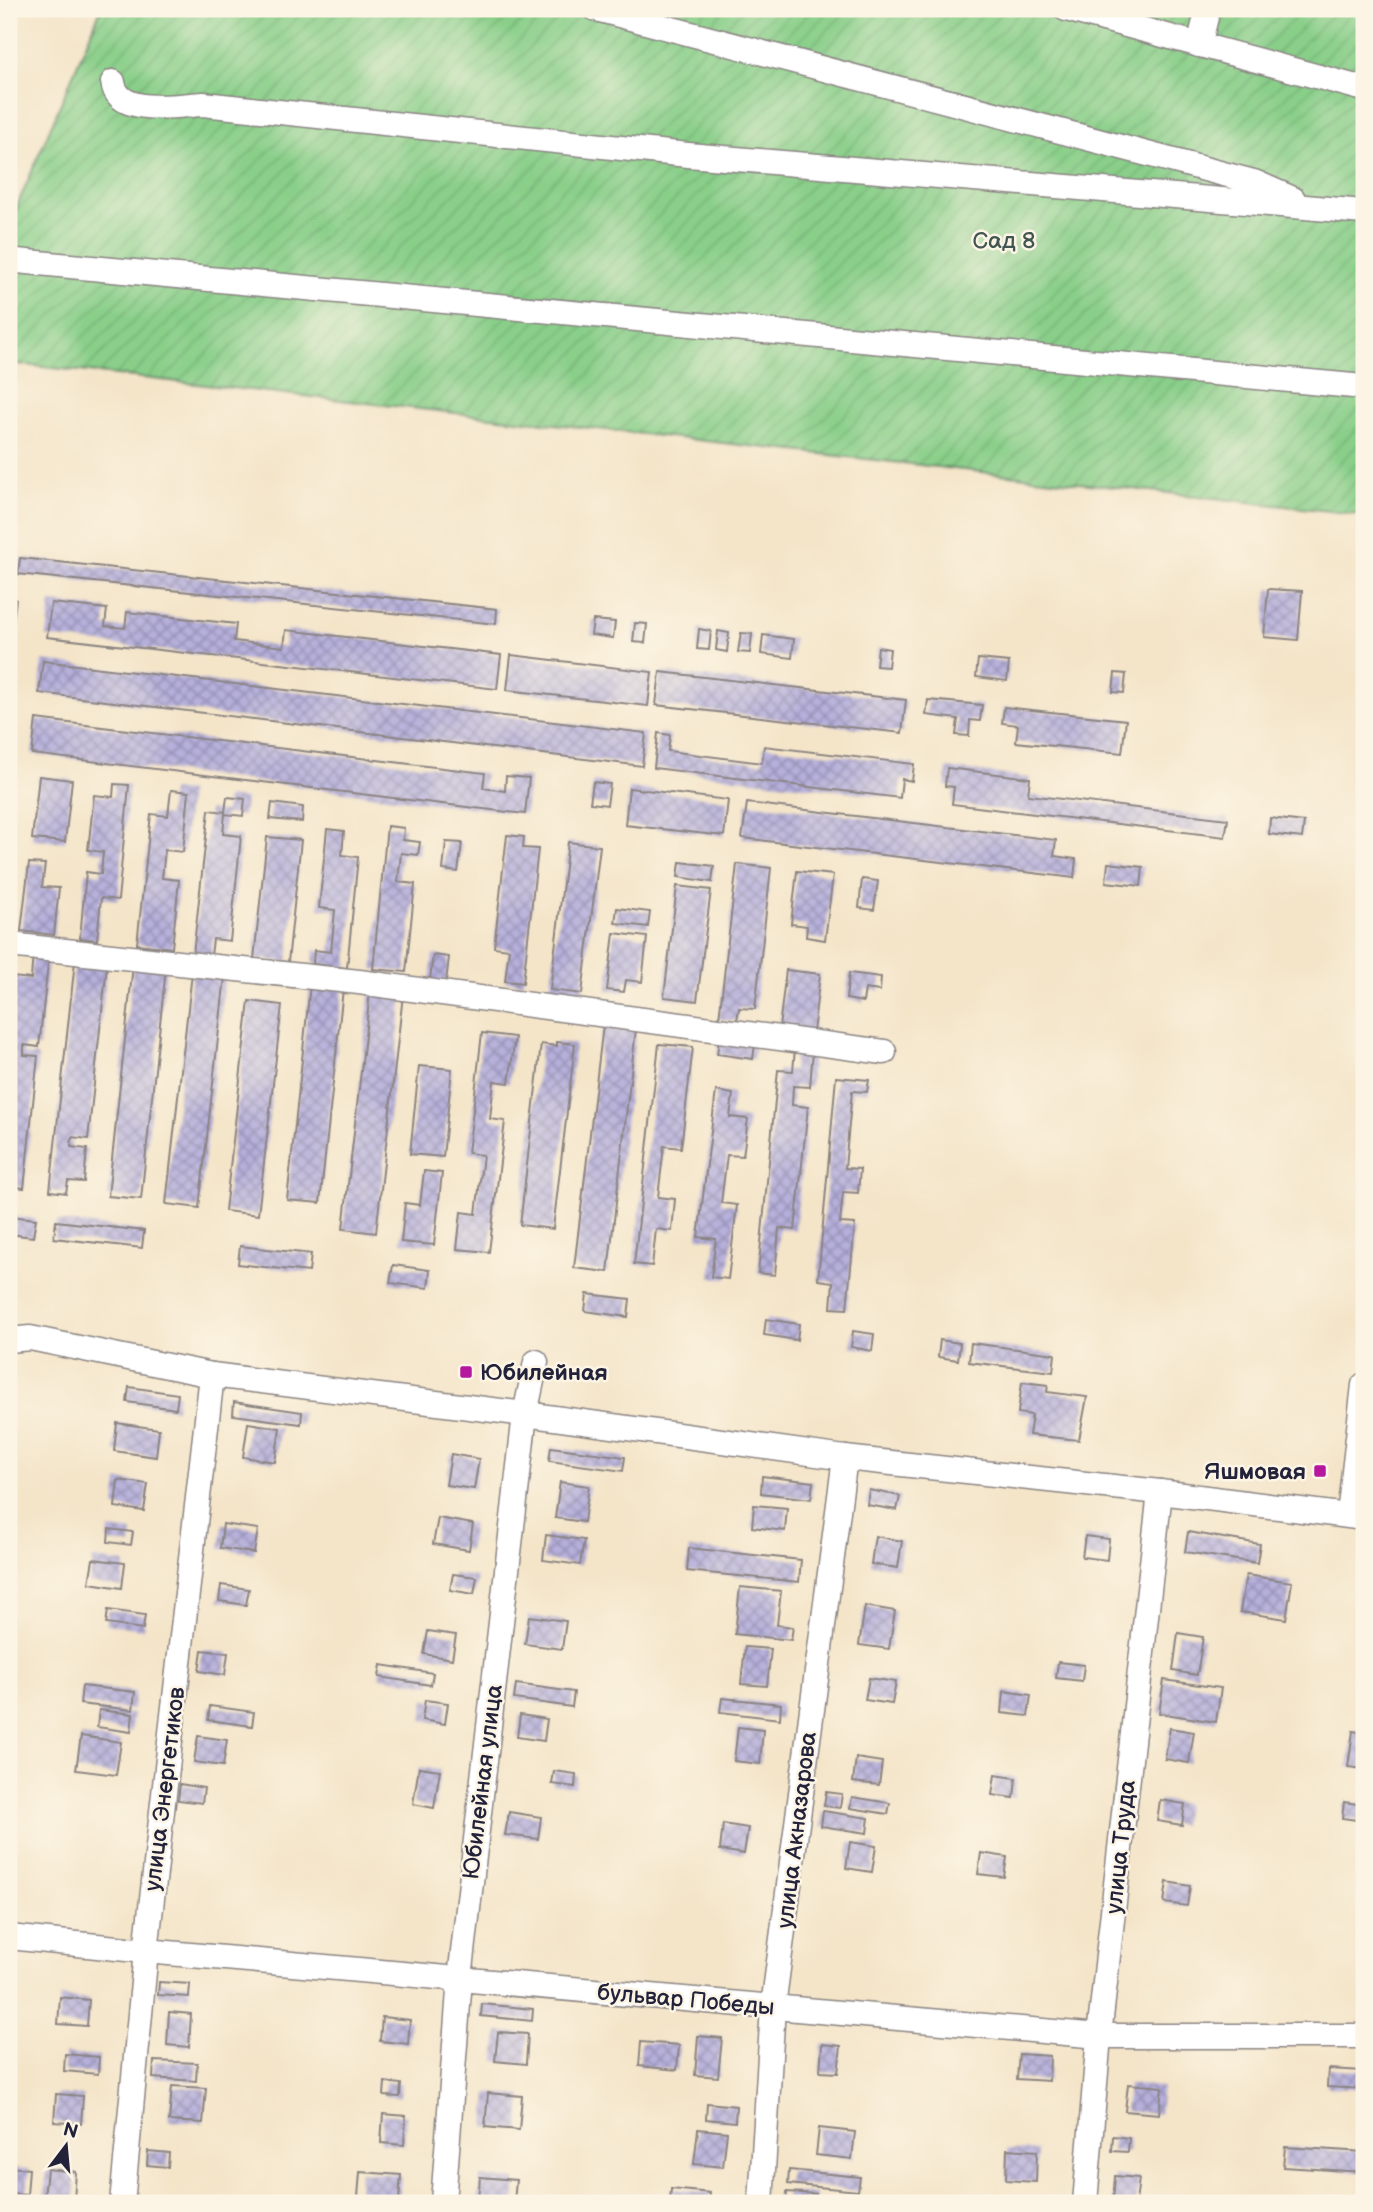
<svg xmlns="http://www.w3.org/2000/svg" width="1373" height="2212" viewBox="0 0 1373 2212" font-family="'Balsamiq Sans',sans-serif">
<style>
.garden{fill:url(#garden-furrows);stroke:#567862;stroke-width:2}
.building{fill:url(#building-cross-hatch)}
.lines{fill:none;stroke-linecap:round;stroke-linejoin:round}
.minor-casing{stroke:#8b8482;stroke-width:27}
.minor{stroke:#fff;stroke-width:24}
.poi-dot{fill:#b5179e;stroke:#fcf5e5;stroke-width:2.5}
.labels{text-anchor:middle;stroke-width:5;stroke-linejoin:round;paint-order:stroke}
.park-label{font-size:23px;fill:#415652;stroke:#fcf5e5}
.poi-label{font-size:23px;font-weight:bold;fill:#22223b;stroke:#fcf5e5;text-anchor:start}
.street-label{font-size:23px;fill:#22223b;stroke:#fcf5e5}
</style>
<defs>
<pattern id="garden-furrows" width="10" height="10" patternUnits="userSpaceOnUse" patternTransform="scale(1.75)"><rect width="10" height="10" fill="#89cf89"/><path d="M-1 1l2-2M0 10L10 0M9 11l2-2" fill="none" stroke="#76b177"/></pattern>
<pattern id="building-cross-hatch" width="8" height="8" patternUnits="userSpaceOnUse" patternTransform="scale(1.75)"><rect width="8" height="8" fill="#b6b0db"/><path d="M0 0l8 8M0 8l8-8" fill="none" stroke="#948fb3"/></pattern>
</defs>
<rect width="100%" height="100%" fill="#fcf5e5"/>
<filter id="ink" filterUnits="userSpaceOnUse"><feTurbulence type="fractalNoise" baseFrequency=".0143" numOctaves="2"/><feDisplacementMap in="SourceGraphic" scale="14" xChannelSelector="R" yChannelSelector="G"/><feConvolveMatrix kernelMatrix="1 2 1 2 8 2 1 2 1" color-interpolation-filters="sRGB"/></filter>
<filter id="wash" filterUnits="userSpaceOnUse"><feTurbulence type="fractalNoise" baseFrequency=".00686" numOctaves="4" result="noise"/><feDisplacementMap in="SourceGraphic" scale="28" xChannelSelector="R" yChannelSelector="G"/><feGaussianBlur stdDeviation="1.57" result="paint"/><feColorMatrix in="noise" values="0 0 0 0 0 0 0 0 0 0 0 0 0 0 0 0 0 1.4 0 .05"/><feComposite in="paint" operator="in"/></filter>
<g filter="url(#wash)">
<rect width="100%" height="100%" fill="#f4e5c9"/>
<path class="garden" d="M101 9H1364V515L9 363V225Z"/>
<g id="blocks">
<g class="building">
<path d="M20 558 497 609 496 624 18 574Z"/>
<path d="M1268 589 1302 591 1298 640 1264 637Z"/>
<path d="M9 598 16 599 12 632H9Z"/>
<path d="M51 603 107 609 105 626 125 628 127 612 236 624 234 641 284 647 286 630 501 655 497 689 47 637Z"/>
<path d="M593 620 615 622 613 638 591 635Z"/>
<path d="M635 623 647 624 645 643 633 642Z"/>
<path d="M699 629 711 631 709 650 697 649Z"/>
<path d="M718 631 729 633 727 652 716 650Z"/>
<path d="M741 633 752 634 750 653 738 652Z"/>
<path d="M763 635 794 639 792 658 761 654Z"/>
<path d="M878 647 890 649 888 667 876 666Z"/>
<path d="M511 655 652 672 648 706 507 690Z"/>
<path d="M978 659 1009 662 1007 681 976 677Z"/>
<path d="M43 661 646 733 642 766 39 693Z"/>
<path d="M660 672 906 700 902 733 656 705Z"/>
<path d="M1115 673 1126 674 1124 693 1113 692Z"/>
<path d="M928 700 982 705 980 721 970 720 969 736 956 735 958 719 926 715Z"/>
<path d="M1004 707 1126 720 1122 753 1016 742 1018 725 1002 723Z"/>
<path d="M36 719 485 773 483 788 505 791 506 776 529 778 525 814 32 754Z"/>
<path d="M658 733 670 735 668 751 762 763 764 746 914 764 912 781 902 779 900 798 654 768Z"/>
<path d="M947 768 1030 778 1028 795 1228 819 1225 837 952 804 954 787 945 786Z"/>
<path d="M39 776 72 780 65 842 32 839Z"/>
<path d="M593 782 610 784 607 805 590 803Z"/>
<path d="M114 784 129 785 118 900 101 898 97 940 80 938 86 872 101 874 103 852 88 850 94 795 113 797Z"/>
<path d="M629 788 728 800 724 836 625 825Z"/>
<path d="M171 790 189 792 183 852 165 850 162 878 179 880 172 948 137 944 151 814 168 816Z"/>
<path d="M227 797 245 799 243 816 225 814 223 834 241 836 230 941 213 939 211 956 193 954 209 810 225 812Z"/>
<path d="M272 803 303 807 302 822 270 819Z"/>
<path d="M747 803 1056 840 1054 856 1076 859 1074 878 742 838Z"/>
<path d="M1270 818 1304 822 1302 838 1269 834Z"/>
<path d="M387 826 404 828 403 840 420 842 418 855 401 853 398 882 415 884 406 972 373 969Z"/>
<path d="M327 829 344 831 342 855 358 857 347 968 313 964 314 950 331 952 335 910 319 908Z"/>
<path d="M507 835 524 837 523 848 538 849 523 983 505 981 509 949 494 947Z"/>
<path d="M267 837 301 840 288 962 254 959Z"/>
<path d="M446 842 462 843 458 872 443 870Z"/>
<path d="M568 842 600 846 582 994 550 990Z"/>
<path d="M680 862 714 866 712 882 678 877Z"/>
<path d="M29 863 45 864 42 887 59 888 54 935 21 931Z"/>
<path d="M1108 863 1143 867 1141 886 1106 882Z"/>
<path d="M737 864 771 868 755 1009 739 1008 737 1021 719 1019Z"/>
<path d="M797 871 833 875 825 940 806 937 807 926 791 924Z"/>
<path d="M862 879 878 881 874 910 859 908Z"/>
<path d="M677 886 711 890 697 1001 664 997Z"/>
<path d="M617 908 650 912 648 927 615 923Z"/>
<path d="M614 933 647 937 642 982 626 980 624 992 607 990Z"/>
<path d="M33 952 49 954 39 1047 24 1045V1055L38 1056 24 1188 9 1186V1129L14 1130 16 1110H9V1020L13 977 31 979Z"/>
<path d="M433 955 449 957 446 982 430 980Z"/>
<path d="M75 961 107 965 88 1139 72 1137 71 1147 87 1149 84 1182 68 1181 66 1193 50 1191Z"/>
<path d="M133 965 166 968 141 1199 108 1196Z"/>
<path d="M786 970 820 974 813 1032 779 1028Z"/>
<path d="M192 973 225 976 199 1208 166 1204Z"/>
<path d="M849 973 881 977 880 991 865 989 863 1002 846 999Z"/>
<path d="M310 985 343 989 320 1203 287 1200Z"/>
<path d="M370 992 403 995 376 1233 343 1229Z"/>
<path d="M249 1001 282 1005 258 1215 225 1211Z"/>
<path d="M603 1025 636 1029 608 1272 574 1268Z"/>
<path d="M482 1033 515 1037 509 1083 494 1081 490 1119 505 1121 489 1252 457 1249 461 1212 476 1214 483 1155 468 1153Z"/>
<path d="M719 1039 755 1044 753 1059 717 1054Z"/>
<path d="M557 1042 575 1044 553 1229 520 1225 541 1044 557 1046Z"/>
<path d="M659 1044 693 1047 681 1148 664 1146 658 1197 675 1199 672 1231 656 1229 652 1266 634 1264Z"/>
<path d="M795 1049 813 1050 810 1087 793 1086 792 1105 808 1107 795 1230 779 1228 775 1275 758 1273 778 1070 793 1071Z"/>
<path d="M419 1066 452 1069 443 1157 410 1154Z"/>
<path d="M836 1077 869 1080 867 1092 852 1091 845 1168 860 1169 858 1193 843 1192 840 1223 855 1224 847 1309 831 1308 833 1282 818 1280Z"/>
<path d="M716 1091 733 1094 730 1117 748 1119 743 1156 727 1155 721 1203 737 1205 728 1279 711 1277 716 1239 698 1237Z"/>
<path d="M424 1171 442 1173 434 1245 401 1242 405 1203 420 1205Z"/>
<path d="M9 1216 36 1219 33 1237 9 1234Z"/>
<path d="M56 1221 144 1231 142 1248 54 1238Z"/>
<path d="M240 1246 311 1254 309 1272 238 1264Z"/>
<path d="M393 1265 430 1270 428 1288 390 1283Z"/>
<path d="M587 1294 630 1299 628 1317 585 1311Z"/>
<path d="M766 1319 799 1324 797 1340 764 1335Z"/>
<path d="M853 1331 874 1334 872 1351 851 1347Z"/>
<path d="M940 1340 960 1343 958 1360 938 1357Z"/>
<path d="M971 1343 1055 1354 1053 1372 969 1362Z"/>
<path d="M1022 1382 1048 1385 1047 1392 1087 1397 1079 1440 1029 1435 1032 1415 1018 1413Z"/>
<path d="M129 1387 178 1394 176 1409 127 1402Z"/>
<path d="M234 1402 302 1412 301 1424 233 1415Z"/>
<path d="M117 1423 159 1429 156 1457 114 1451Z"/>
<path d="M248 1423 280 1428 275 1462 243 1457Z"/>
<path d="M551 1447 625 1457 623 1471 549 1461Z"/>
<path d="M451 1454 479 1459 474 1489 446 1485Z"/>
<path d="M762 1476 813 1482 811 1499 761 1493Z"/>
<path d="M118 1480 148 1484 144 1511 115 1507Z"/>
<path d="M560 1482 589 1486 584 1522 555 1518Z"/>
<path d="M869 1490 900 1496 897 1510 867 1505Z"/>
<path d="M754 1505 787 1508 785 1531 752 1527Z"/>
<path d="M438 1518 473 1524 469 1550 433 1544Z"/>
<path d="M223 1524 258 1529 254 1553 220 1548Z"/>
<path d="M109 1529 133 1532 131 1545 108 1542Z"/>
<path d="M1188 1532 1260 1544 1257 1563 1185 1552Z"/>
<path d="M546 1535 584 1540 580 1565 543 1560Z"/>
<path d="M875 1536 902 1541 898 1568 871 1564Z"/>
<path d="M1085 1536 1109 1539 1107 1560 1082 1557Z"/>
<path d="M689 1548 801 1560 799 1582 687 1571Z"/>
<path d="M93 1559 125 1563 122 1588 89 1583Z"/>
<path d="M453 1574 477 1577 474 1594 450 1590Z"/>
<path d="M1246 1575 1292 1582 1286 1619 1240 1612Z"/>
<path d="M221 1585 249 1589 246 1605 219 1601Z"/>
<path d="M740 1587 781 1591 777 1625 793 1627 791 1640 735 1634Z"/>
<path d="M865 1606 895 1611 889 1649 859 1645Z"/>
<path d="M108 1610 145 1615 143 1629 106 1624Z"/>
<path d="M529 1616 566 1621 562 1649 525 1644Z"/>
<path d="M428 1631 456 1635 452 1659 424 1654Z"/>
<path d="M1178 1633 1203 1637 1197 1675 1173 1671Z"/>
<path d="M745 1647 771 1649 767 1686 741 1684Z"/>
<path d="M202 1650 228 1653 225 1675 199 1671Z"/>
<path d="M1058 1662 1084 1665 1082 1681 1056 1678Z"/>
<path d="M381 1665 433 1673 431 1685 379 1677Z"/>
<path d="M869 1678 896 1682 892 1704 865 1700Z"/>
<path d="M1164 1680 1221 1688 1216 1722 1159 1713Z"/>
<path d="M516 1684 574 1692 572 1707 514 1699Z"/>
<path d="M82 1686 135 1692 133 1710 80 1704Z"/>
<path d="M1004 1691 1031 1695 1028 1716 1002 1713Z"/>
<path d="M722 1698 781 1704 780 1719 720 1712Z"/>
<path d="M425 1700 448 1703 445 1724 422 1720Z"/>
<path d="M210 1706 254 1712 252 1726 208 1720Z"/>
<path d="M99 1710 133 1714 131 1732 97 1727Z"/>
<path d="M520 1715 547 1719 544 1741 517 1737Z"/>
<path d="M738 1727 763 1730 760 1764 734 1761Z"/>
<path d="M1170 1728 1194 1732 1189 1763 1165 1759Z"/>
<path d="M1353 1731 1364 1733V1769L1348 1767Z"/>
<path d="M81 1736 121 1742 116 1775 76 1770Z"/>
<path d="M198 1736 227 1740 223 1766 194 1762Z"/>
<path d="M856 1758 882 1762 879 1785 853 1782Z"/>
<path d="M419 1767 440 1770 434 1808 413 1804Z"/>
<path d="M554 1771 576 1774 575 1787 552 1784Z"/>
<path d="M995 1775 1016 1778 1014 1798 992 1795Z"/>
<path d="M180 1784 204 1788 202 1803 178 1800Z"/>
<path d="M826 1792 842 1794 840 1808 824 1806Z"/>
<path d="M852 1797 890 1803 888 1814 850 1808Z"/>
<path d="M1160 1800 1185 1804 1182 1825 1157 1821Z"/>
<path d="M1344 1802 1364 1805V1821L1342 1818Z"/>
<path d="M823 1811 869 1818 867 1833 821 1826Z"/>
<path d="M509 1812 541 1817 538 1839 505 1835Z"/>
<path d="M723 1824 748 1828 744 1854 720 1850Z"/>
<path d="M850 1842 876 1846 872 1872 846 1868Z"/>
<path d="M981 1853 1007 1857 1004 1877 978 1874Z"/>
<path d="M1167 1882 1190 1886 1187 1906 1164 1903Z"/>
<path d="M159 1982 190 1984 189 1997 158 1995Z"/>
<path d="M60 1997 89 2000 87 2026 58 2024Z"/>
<path d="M482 2004 533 2009 532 2021 481 2016Z"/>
<path d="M169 2012 191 2014 189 2047 167 2045Z"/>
<path d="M382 2017 410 2020 408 2044 380 2041Z"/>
<path d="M498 2032 528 2034 526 2064 495 2061Z"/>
<path d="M698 2036 722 2038 718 2077 695 2075Z"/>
<path d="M641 2042 679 2045 677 2070 639 2066Z"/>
<path d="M822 2044 841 2046 838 2073 820 2072Z"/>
<path d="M65 2054 99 2057 98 2074 64 2071Z"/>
<path d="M1019 2054 1050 2056 1049 2081 1017 2079Z"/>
<path d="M154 2061 197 2063 196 2081 153 2078Z"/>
<path d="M1328 2069 1364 2071V2089L1327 2087Z"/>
<path d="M385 2082 401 2084 400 2097 384 2096Z"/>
<path d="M1128 2084 1162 2087 1159 2114 1125 2111Z"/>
<path d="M172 2086 206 2088 203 2123 169 2121Z"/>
<path d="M488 2093 522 2096 519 2130 485 2127Z"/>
<path d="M56 2094 83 2096 81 2124 54 2122Z"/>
<path d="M707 2103 736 2106 735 2122 706 2119Z"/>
<path d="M383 2114 406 2116 404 2145 381 2143Z"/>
<path d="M819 2128 855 2132 852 2159 816 2155Z"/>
<path d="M698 2129 727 2132 723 2167 694 2164Z"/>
<path d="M1113 2136 1129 2138 1128 2152 1112 2151Z"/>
<path d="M1285 2147 1364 2152V2172L1283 2167Z"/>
<path d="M1007 2149 1037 2151 1036 2182 1006 2180Z"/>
<path d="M148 2151 169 2153 168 2167 147 2165Z"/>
<path d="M9 2167 29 2169 27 2195 9 2194Z"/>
<path d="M47 2169 76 2172 74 2201 44 2198Z"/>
<path d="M789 2170 860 2177 858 2191 788 2184Z"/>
<path d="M360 2172 401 2175 399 2201 358 2197Z"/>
<path d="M1115 2176 1139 2178 1136 2203H1113Z"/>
<path d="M480 2177 516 2180 514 2203 478 2200Z"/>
<path d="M671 2189 710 2193 709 2203H670Z"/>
<path d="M787 2192 816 2194 815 2203H786Z"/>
</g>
</g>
</g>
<g filter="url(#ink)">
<use href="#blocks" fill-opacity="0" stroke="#8b8482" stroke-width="2"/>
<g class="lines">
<g class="minor-casing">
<g id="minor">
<path d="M596 9 1254 182 1293 199"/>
<path d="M1066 9 1364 89"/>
<path d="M1199 45 1208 9"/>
<path d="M113 82C117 117 177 105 203 104L688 155 1364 212"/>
<path d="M17 261 1364 387"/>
<path d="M9 945 359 982 884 1052"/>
<path d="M9 1340 30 1338 212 1375 525 1414 845 1458 1160 1492 1364 1518"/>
<path d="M1349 1515 1364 1385"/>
<path d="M9 1937 146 1951 1099 2036H1364"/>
<path d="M122 2203 146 1951 212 1375"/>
<path d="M443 2203 460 1978 525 1414 536 1362"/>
<path d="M761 2203 773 2007 845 1458"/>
<path d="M1085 2203 1099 2036 1160 1492"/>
</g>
</g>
<use href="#minor" class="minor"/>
</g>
</g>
<g class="poi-dot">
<rect x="459" y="1365" width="14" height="14" rx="3.5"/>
<rect x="1313" y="1464" width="14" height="14" rx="3.5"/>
</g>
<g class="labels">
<g class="park-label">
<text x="1004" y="248">Сад 8</text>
</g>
<g class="poi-label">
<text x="480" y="1380">Юбилейная</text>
<text x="1306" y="1479" text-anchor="end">Яшмовая</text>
</g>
<g class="street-label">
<text transform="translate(482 1782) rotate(-83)" y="8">Юбилейная улица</text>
<text transform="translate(164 1789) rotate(-83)" y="8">улица Энергетиков</text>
<text transform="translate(796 1830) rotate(-83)" y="8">улица Акназарова</text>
<text transform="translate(1120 1847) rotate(-84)" y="8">улица Труда</text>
<text transform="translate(686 1999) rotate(5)" y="8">бульвар Победы</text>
</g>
</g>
<rect width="1373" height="2212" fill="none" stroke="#fcf5e5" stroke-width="35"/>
<g transform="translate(66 2146) rotate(16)" stroke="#fcf5e5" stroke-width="5" paint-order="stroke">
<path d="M0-5L12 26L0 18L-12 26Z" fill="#22223b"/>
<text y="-10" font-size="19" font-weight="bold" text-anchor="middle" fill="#22223b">N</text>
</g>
</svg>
